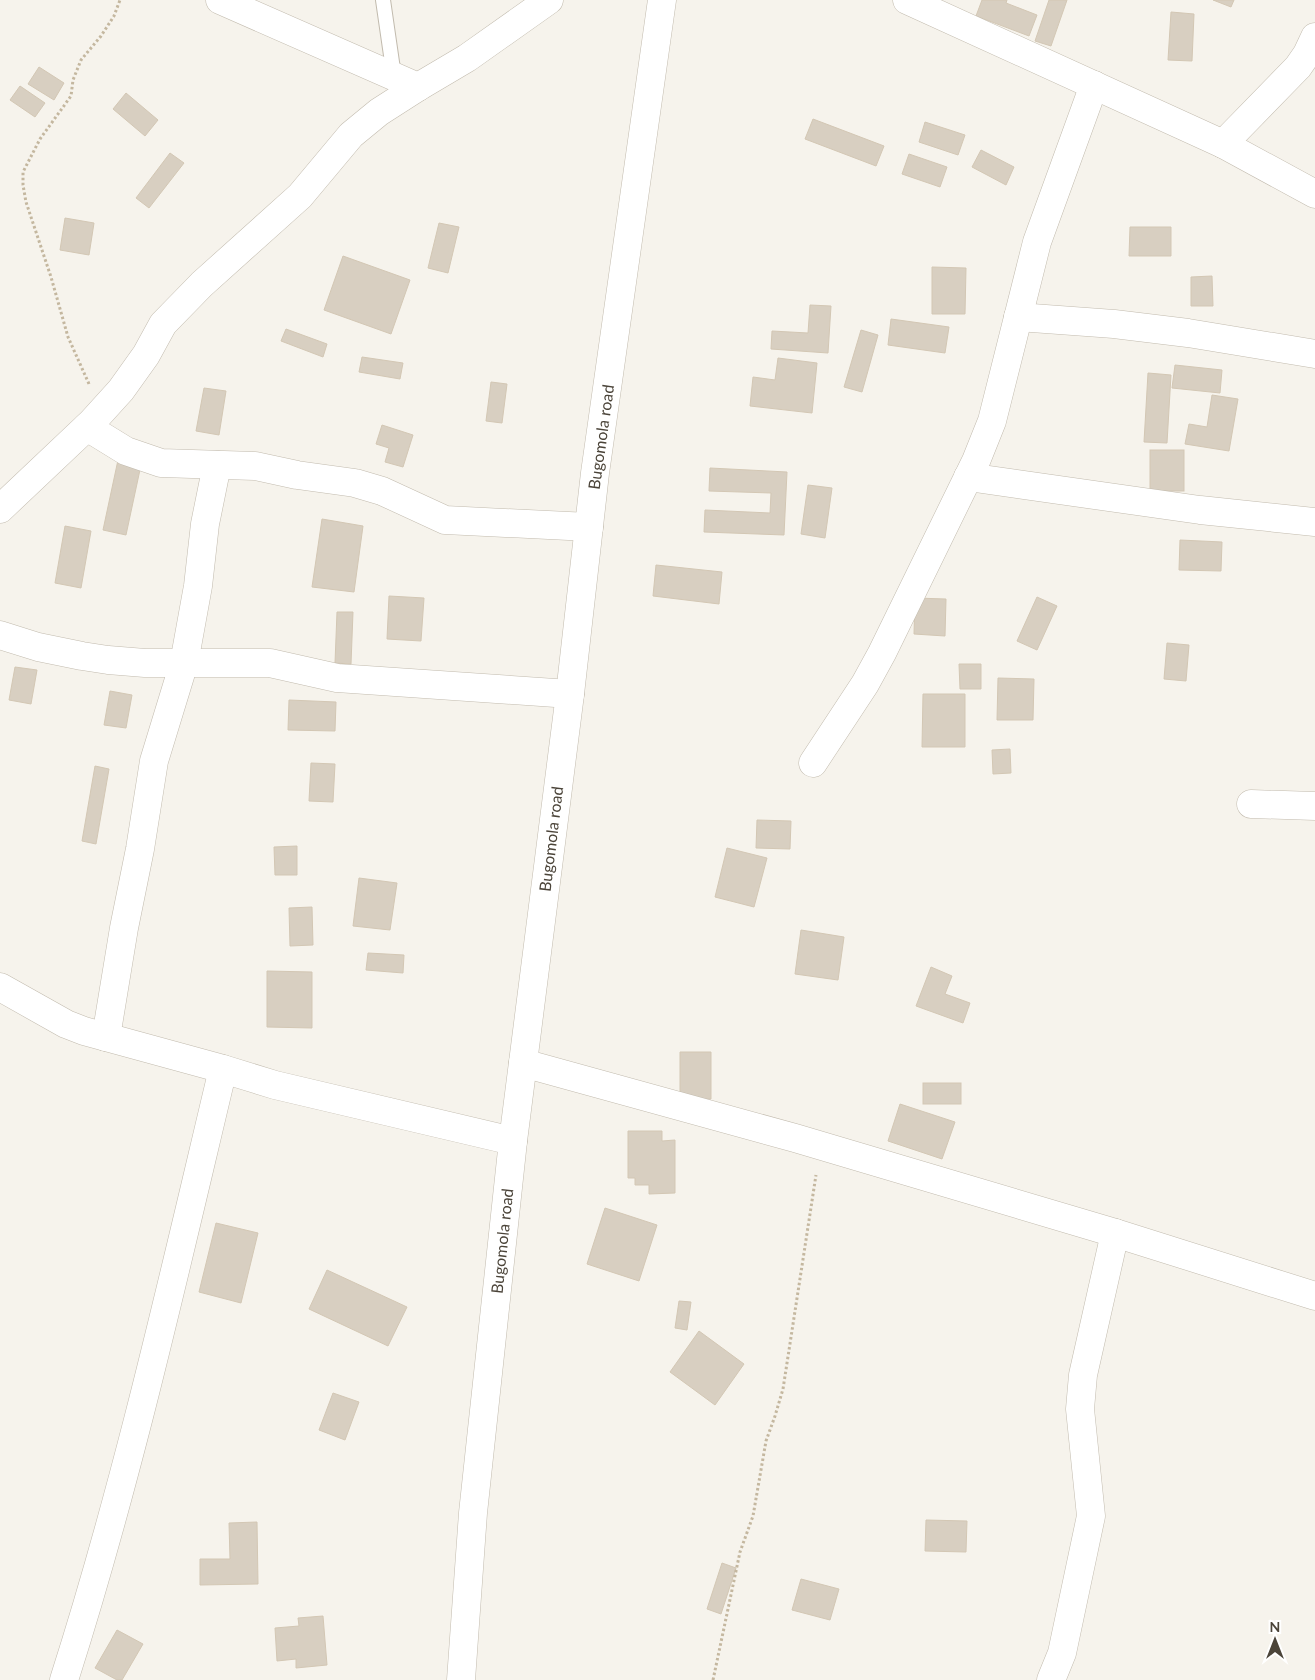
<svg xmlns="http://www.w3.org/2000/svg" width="1315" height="1680" viewBox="0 0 1315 1680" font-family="Lato,sans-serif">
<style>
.building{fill:#d8cfc1;stroke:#d3c7b4}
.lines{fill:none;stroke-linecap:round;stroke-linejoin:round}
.service-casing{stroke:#c2bbae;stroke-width:16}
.minor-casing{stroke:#c2bbae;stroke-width:29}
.path{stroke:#c4b79f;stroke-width:3;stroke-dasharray:2.5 2.5;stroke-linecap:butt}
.service{stroke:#fff;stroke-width:14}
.minor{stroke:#fff;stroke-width:28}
.labels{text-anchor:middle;stroke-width:4;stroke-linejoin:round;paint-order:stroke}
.street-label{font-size:16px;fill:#4b4439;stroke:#fff}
</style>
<rect width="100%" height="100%" fill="#f6f3ec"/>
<g class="building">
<path d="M982 0H1007L1006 3 1037 15 1029 36 976 16Z"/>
<path d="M1049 0H1067L1051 46 1035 41Z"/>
<path d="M1213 0H1234L1231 7Z"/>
<path d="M1171 12 1194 14 1192 61 1168 60Z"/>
<path d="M39 67 64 83 54 100 28 84Z"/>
<path d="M20 86 45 103 35 117 10 100Z"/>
<path d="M126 93 158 120 145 136 113 109Z"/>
<path d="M813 119 884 146 876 166 805 139Z"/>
<path d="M925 122 965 135 958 155 919 142Z"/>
<path d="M981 150 1014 167 1006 185 972 167Z"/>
<path d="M170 153 184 163 149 208 136 198Z"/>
<path d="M909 154 947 167 940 187 902 174Z"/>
<path d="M65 218 94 223 89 255 60 250Z"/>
<path d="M439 223 459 227 448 273 428 268Z"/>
<path d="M1130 227H1171V256H1129Z"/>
<path d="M343 256 410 280 391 334 324 310Z"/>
<path d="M932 267 966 268 965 314H932Z"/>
<path d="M1212 276 1213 306H1191V277Z"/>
<path d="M810 305 831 306 828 353 771 349 772 331 808 333Z"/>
<path d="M891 319 949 327 945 353 888 345Z"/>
<path d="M286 329 327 344 323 357 281 341Z"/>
<path d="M861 330 878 335 862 392 844 387Z"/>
<path d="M362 357 403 363 400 379 359 372Z"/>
<path d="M778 358 817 363 812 413 750 406 753 377 775 380Z"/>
<path d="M1175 365 1222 370 1220 393 1172 388Z"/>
<path d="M1148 373 1171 375 1167 443 1144 442Z"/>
<path d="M491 382 507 384 502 423 486 421Z"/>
<path d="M204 388 226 391 219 435 196 431Z"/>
<path d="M1212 395 1238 399 1229 451 1185 444 1189 424 1207 427Z"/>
<path d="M382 425 413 435 403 467 385 462 389 448 376 444Z"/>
<rect x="1150" y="450" width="34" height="41"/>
<path d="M118 460 141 465 126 535 103 530Z"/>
<path d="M710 468 787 472 784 535 704 532 705 510 770 513 771 493 709 491Z"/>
<path d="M808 485 832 488 825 538 801 534Z"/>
<path d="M322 519 363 526 354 592 312 587Z"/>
<path d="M65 526 91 531 81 588 55 583Z"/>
<path d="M1180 540 1222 542 1221 571 1179 570Z"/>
<path d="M656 565 722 572 719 604 653 596Z"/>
<path d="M389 596 424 598 421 641 387 639Z"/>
<path d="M1037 597 1057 606 1037 650 1017 641Z"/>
<path d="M915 598 946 599 945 636 914 634Z"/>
<path d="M337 612H353L351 664 335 663Z"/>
<path d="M1167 643 1189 645 1186 681 1164 679Z"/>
<path d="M959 664H981V689H960Z"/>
<path d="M15 667 37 670 31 704 9 700Z"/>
<path d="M998 678 1034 679 1033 720H997Z"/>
<path d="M110 691 132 695 126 728 104 725Z"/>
<path d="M923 694H965V747H922Z"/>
<path d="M289 700 336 702 335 731 288 730Z"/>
<path d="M1010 749 1011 773 993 774 992 750Z"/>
<path d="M311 763 335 764 333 802 309 801Z"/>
<path d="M95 766 109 769 96 844 82 841Z"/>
<path d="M757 820 791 821 790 849 756 848Z"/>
<path d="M297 846V875H275L274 847Z"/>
<path d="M727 848 767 858 754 907 715 897Z"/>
<path d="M359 878 397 883 390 930 353 926Z"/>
<path d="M312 907 313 945 290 946 289 908Z"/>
<path d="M801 930 844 937 838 980 795 974Z"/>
<path d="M368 953 404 955 403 973 366 970Z"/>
<path d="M931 967 952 976 945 994 970 1003 963 1023 916 1006Z"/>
<path d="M267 971 312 972V1028L267 1027Z"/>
<path d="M680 1052H711V1099L680 1100Z"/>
<rect x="923" y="1083" width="38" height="21"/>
<path d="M900 1104 955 1122 942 1159 888 1141Z"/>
<path d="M628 1131H662V1141L675 1140V1193L649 1194V1185H635V1178H628Z"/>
<path d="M605 1208 657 1225 639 1281 587 1264Z"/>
<path d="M216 1223 258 1233 241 1303 199 1292Z"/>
<path d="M327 1270 407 1307 388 1346 309 1309Z"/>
<path d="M679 1301 691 1302 687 1330 675 1328Z"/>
<path d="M699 1331 744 1364 715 1405 670 1372Z"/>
<path d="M333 1393 359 1402 345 1440 319 1430Z"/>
<path d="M926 1520 967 1521 966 1552 925 1551Z"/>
<path d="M257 1522 258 1584 200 1585V1559H230L229 1523Z"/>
<path d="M722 1563 736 1568 721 1614 707 1609Z"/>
<path d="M801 1579 839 1589 830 1620 792 1610Z"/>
<path d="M323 1616 327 1665 296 1668V1659L277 1661 275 1628 299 1626 298 1618Z"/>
<path d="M117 1630 143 1644 122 1680H117L95 1668Z"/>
</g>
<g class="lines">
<g class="service-casing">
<path id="service" d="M383 0 394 76"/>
</g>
<g class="minor-casing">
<g id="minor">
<path d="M220 0 418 87"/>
<path d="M907 0 1223 144 1315 194"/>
<path d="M1223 144 1298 67 1307 54 1315 37"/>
<path d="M1018 317 1114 324 1188 333 1315 354"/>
<path d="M87 427 126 451 161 463 255 466 297 475 355 483 382 491 445 520 589 527"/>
<path d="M968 477 1200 510 1315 522"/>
<path d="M0 509 92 422 121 390 146 355 163 324 202 284 300 196 351 135 379 112 418 87 467 58 549 0"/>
<path d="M0 635 38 647 82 656 108 660 145 663H270L337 678 570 694"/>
<path d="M813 763 865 684 882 653 976 461 992 421 1037 242 1094 85"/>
<path d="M1251 804 1315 806"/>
<path d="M0 987 66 1024 84 1031 223 1069 275 1085 513 1141"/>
<path d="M106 1037 124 928 140 849 154 761 184 663 198 586 205 524 217 465"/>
<path d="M523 1063 795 1138 1115 1233 1315 1296"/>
<path d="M64 1680C128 1480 174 1274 223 1069"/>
<path d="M461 1680 473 1513 513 1141 570 694 595 473 662 0"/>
<path d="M1051 1680 1062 1653 1091 1516 1080 1409 1083 1375 1115 1233"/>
</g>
</g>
<g class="path">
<path d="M89 384 68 337 51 277 26 202 23 185V172L40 139 71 96 73 80 81 60 101 36 114 16 120 0"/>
<path d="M713 1680 740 1552 753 1516 766 1441 775 1416 783 1389 816 1175"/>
</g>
<use href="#service" class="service"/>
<use href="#minor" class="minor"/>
</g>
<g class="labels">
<g class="street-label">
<text transform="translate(601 437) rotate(-82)" y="6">Bugomola road</text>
<text transform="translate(551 839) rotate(-83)" y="6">Bugomola road</text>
<text transform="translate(502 1241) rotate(-84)" y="6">Bugomola road</text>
</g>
</g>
<g transform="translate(1275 1640)" stroke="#ffffff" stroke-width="4" paint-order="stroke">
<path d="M0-4L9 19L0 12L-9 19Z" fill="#4b4439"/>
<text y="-8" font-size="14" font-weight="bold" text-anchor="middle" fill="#4b4439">N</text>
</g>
</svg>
